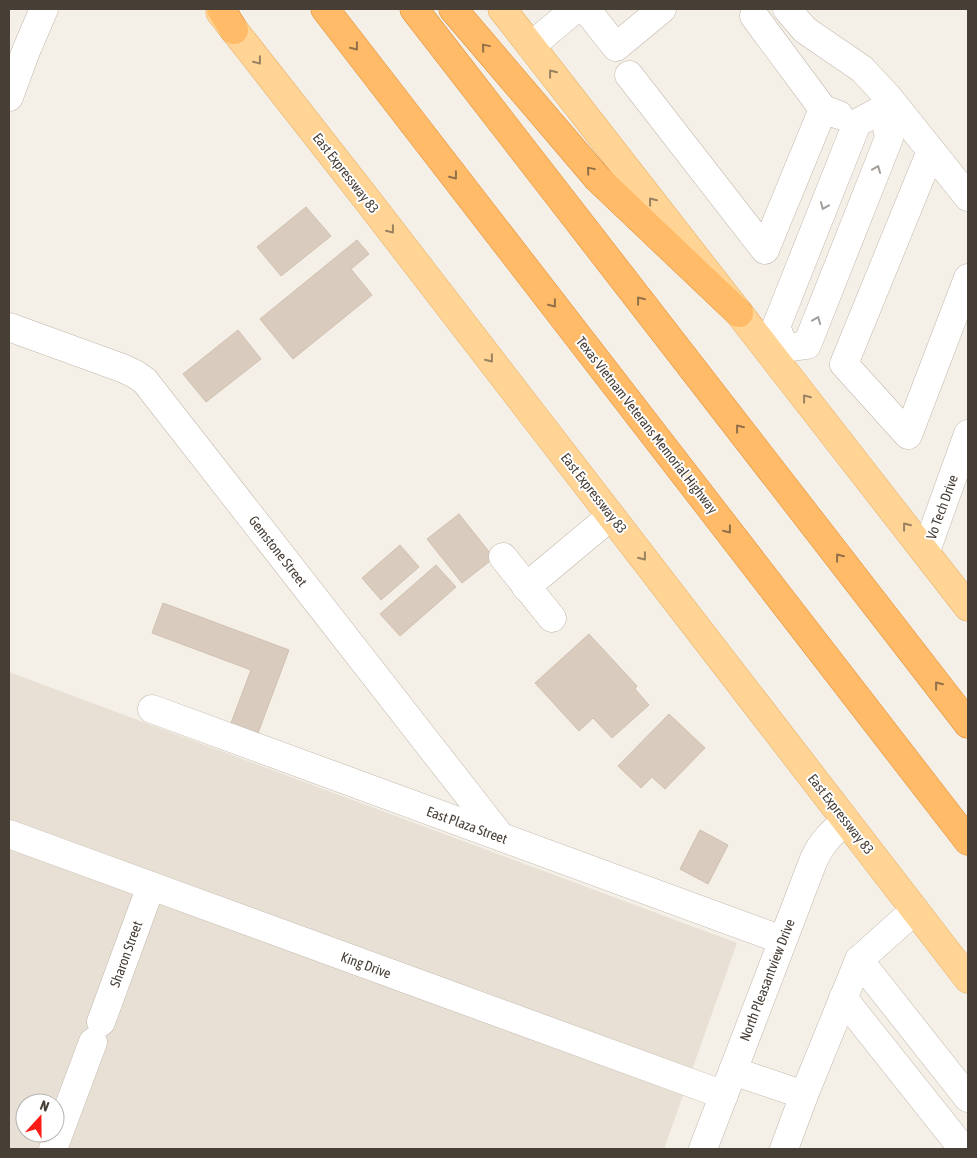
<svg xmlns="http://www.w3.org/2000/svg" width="977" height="1158" viewBox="0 0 977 1158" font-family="'Asap Condensed',sans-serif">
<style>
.residential{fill:#e8e0d5;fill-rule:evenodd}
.building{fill:#d9ccbf;stroke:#d1c0af}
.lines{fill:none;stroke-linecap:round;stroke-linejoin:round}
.minor-casing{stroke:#c3b8ac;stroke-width:29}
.major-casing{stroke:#e6af63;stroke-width:29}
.highway-casing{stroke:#e08d35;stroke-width:29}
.minor{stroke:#fff;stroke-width:28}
.major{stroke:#ffd495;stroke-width:28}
.highway{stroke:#ffbb67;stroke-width:28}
.oneway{stroke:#91704a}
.oneway2{stroke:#9a8261}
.oneway3{stroke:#a39e9a}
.labels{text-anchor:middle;stroke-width:4;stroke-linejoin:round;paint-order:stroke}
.street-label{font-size:14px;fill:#473e36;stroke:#fff}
</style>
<rect width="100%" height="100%" fill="#f4efe7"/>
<path class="residential" d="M9 672 737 943 664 1149H9ZM25 1103H55V1133H25Z"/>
<g class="building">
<path d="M306 207 331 236 281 276 257 247Z"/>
<path d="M357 240 369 254 351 269 372 295 293 359 260 319Z"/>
<path d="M238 330 261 359 206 402 183 374Z"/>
<path d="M459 514 494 558 462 583 427 539Z"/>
<path d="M400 545 419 567 381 600 362 578Z"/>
<path d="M436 565 456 587 400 636 380 614Z"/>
<path d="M163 603 289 650 258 733 231 723 251 670 152 633Z"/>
<path d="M589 634 637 686 635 689 649 705 612 738 593 718 579 731 535 683Z"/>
<path d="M669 714 705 748 665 789 652 777 641 788 618 766Z"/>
<path d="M700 830 728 845 708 884 680 869Z"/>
</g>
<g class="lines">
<g class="minor-casing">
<g id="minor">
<path d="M586 9 616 47 662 9"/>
<path d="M787 9 805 30 862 69 888 97 968 197"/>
<path d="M754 16 823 109 839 115"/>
<path d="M531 46 575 9"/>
<path d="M629 75 765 250 823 109"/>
<path d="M9 97 26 51 44 9"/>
<path d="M931 151 844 364 908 435 968 278"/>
<path d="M9 327 122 368 135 374 145 381 501 837"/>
<path d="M785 348 807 345 889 138 883 109 888 97"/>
<path d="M785 348 776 327 857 123 883 109"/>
<path d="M926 551 968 434"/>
<path d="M503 557 552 618"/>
<path d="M526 587 611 516"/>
<path d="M152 709 782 940"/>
<path d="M9 834 724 1095"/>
<path d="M859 960 915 910"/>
<path d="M843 998 963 1149"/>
<path d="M101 1022 151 886"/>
<path d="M733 1071 804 1095 859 960 968 1098"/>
<path d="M53 1149 93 1042"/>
<path d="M703 1149 814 859C822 842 832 832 846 821"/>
<path d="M784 1149 804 1095"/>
</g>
</g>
<g class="major-casing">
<g id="major">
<path d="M502 9 968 607"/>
<path d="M220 12 365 197 968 979"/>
</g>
</g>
<g class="highway-casing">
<g id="highway">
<path d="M221 9 234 30"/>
<path d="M325 9 968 841"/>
<path d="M414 9 968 724"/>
<path d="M453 9 598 179 739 313"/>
</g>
</g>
<use href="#minor" class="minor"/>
<use href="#major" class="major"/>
<use href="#highway" class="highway"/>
</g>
<defs><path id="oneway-chevron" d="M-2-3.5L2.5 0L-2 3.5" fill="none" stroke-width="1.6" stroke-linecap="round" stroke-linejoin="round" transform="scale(1.25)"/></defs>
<g class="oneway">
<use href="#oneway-chevron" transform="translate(355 47) rotate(52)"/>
<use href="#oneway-chevron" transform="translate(485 47) rotate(-130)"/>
<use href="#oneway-chevron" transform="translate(590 170) rotate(-130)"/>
<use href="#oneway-chevron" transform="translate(454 176) rotate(52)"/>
<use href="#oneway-chevron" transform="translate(640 300) rotate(-128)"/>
<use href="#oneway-chevron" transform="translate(553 304) rotate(52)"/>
<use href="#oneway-chevron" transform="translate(739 428) rotate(-128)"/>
<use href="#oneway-chevron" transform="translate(728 530) rotate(52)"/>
<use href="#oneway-chevron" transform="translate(839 557) rotate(-128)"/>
<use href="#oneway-chevron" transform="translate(938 685) rotate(-128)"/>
</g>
<g class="oneway2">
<use href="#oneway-chevron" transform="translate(258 61) rotate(52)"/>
<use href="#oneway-chevron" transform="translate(552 73) rotate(-128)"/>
<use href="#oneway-chevron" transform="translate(652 201) rotate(-128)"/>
<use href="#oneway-chevron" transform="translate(391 230) rotate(52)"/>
<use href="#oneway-chevron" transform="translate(490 359) rotate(52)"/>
<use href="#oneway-chevron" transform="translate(806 398) rotate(-128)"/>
<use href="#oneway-chevron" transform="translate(906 526) rotate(-128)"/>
<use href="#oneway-chevron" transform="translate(643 557) rotate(52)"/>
</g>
<g class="oneway3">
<use href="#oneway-chevron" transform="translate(877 169) rotate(-68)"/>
<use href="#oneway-chevron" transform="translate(824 206) rotate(112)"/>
<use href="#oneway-chevron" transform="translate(817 320) rotate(-68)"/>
</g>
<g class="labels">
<g class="street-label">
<text transform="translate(346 173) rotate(52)" y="5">East Expressway 83</text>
<text transform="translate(647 425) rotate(52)" y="5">Texas Vietnam Veterans Memorial Highway</text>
<text transform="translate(594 493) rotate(52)" y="5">East Expressway 83</text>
<text transform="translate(942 507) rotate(-70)" y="5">Vo Tech Drive</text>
<text transform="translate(278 551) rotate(52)" y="5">Gemstone Street</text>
<text transform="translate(841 814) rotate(52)" y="5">East Expressway 83</text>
<text transform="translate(467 825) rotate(20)" y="5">East Plaza Street</text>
<text transform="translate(126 954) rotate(-70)" y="5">Sharon Street</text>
<text transform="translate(366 965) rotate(20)" y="5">King Drive</text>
<text transform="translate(767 980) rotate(-69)" y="5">North Pleasantview Drive</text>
</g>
</g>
<rect width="977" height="1158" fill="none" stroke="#473e36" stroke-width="20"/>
<g transform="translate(40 1118) rotate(21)"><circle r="24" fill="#ffffff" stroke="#b5b2af"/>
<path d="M0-4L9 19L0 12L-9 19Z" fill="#fd1c15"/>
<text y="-8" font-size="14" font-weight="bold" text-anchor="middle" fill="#473e36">N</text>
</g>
</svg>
